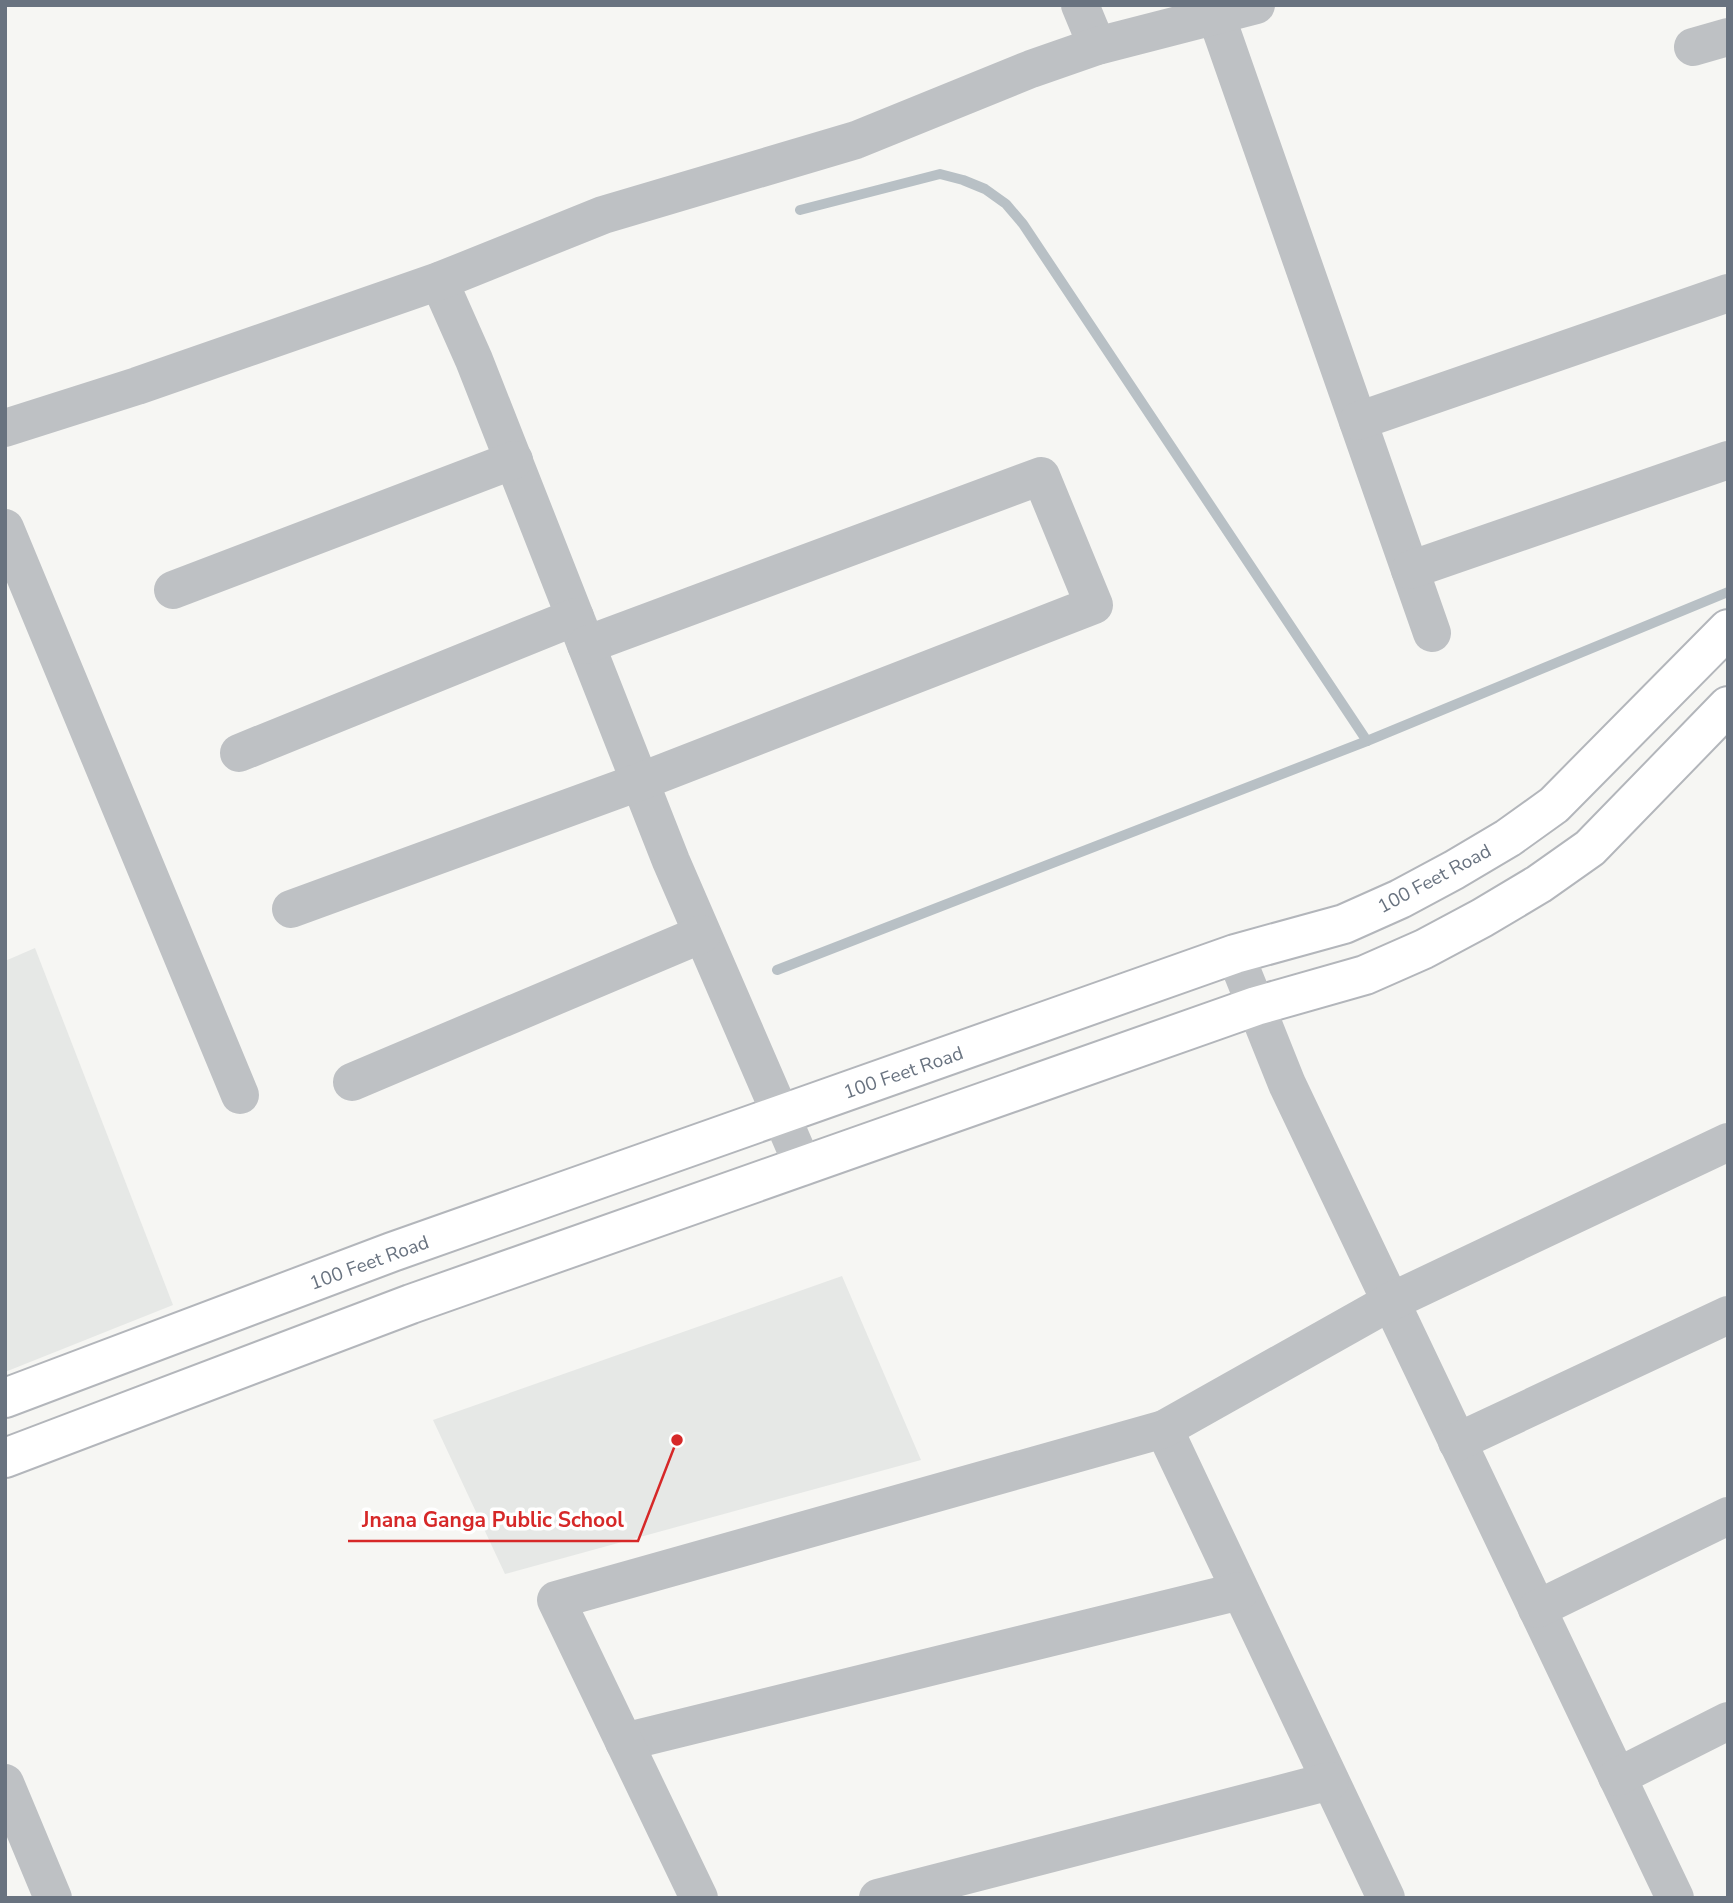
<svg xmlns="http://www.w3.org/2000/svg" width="1733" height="1903" viewBox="0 0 1733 1903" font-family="'Nunito Sans',sans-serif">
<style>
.built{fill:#e6e8e6}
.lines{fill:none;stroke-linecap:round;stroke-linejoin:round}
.stream{stroke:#b8c0c5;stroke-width:10}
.secondary-casing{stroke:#b3b6bb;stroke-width:42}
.minor{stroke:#bec1c4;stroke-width:38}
.secondary{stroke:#fff;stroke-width:38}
.labels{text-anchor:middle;stroke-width:7;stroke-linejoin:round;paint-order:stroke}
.street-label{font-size:19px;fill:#697380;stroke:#fff}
.leader{fill:none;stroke:#d62828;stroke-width:2.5}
.callout-dot{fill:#d62828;stroke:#fff;stroke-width:2.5}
.callout-label{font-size:21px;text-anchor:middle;font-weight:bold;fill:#d62828;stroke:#fff;stroke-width:7;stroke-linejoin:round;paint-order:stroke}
</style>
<rect width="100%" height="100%" fill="#f6f6f3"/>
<g class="built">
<path d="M35 948 173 1305 5 1372V961Z"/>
<path d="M842 1276 921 1460 505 1574 433 1420Z"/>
</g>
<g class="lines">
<g class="stream">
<path d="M800 210 940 174 963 180 985 189 1006 204 1023 224 1367 741"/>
<path d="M777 970 1367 741 1728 592"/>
</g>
<g class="secondary-casing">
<g id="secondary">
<path d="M5 1398 392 1252 1235 954 1344 924 1400 899 1454 870 1508 838 1554 805 1728 629"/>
<path d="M5 1458 411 1304 1256 1006 1365 975 1424 949 1482 918 1539 884 1590 848 1728 706"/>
</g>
</g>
<g class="minor">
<path d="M1080 5 1097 46"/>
<path d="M1219 24 1432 633"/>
<path d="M1693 47 1728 37"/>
<path d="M439 281 474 360 671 861 803 1166"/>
<path d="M1358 421 1728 293"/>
<path d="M5 428 137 386 439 281 603 215 856 140 1031 69 1097 46 1256 5"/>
<path d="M5 528 240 1095"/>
<path d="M1410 570 1728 460"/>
<path d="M173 590 514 460"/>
<path d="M239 753 575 617"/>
<path d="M291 909 639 782 1094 605 1041 476 586 645"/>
<path d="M1235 954 1287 1084 1675 1898"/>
<path d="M352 1082 702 934"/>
<path d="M1164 1429 1386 1898"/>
<path d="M1457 1442 1728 1315"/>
<path d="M1537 1609 1728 1516"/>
<path d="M624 1742 1240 1591"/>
<path d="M1617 1777 1728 1721"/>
<path d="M5 1783 53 1898"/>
<path d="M699 1898 556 1600 1164 1429 1390 1302 1728 1142"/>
<path d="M878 1898 1330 1781"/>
</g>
<use href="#secondary" class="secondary"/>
</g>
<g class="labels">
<g class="street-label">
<text transform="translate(1434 878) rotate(-28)" y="7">100 Feet Road</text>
<text transform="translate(903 1072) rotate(-19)" y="7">100 Feet Road</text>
<text transform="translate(369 1262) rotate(-20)" y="7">100 Feet Road</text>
</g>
</g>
<path class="leader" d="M677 1440L638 1541H348"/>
<circle class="callout-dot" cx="677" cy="1440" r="7"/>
<g class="callout-label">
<text x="493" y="1527">Jnana Ganga Public School</text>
</g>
<rect width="1733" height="1903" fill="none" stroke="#697380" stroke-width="14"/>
</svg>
